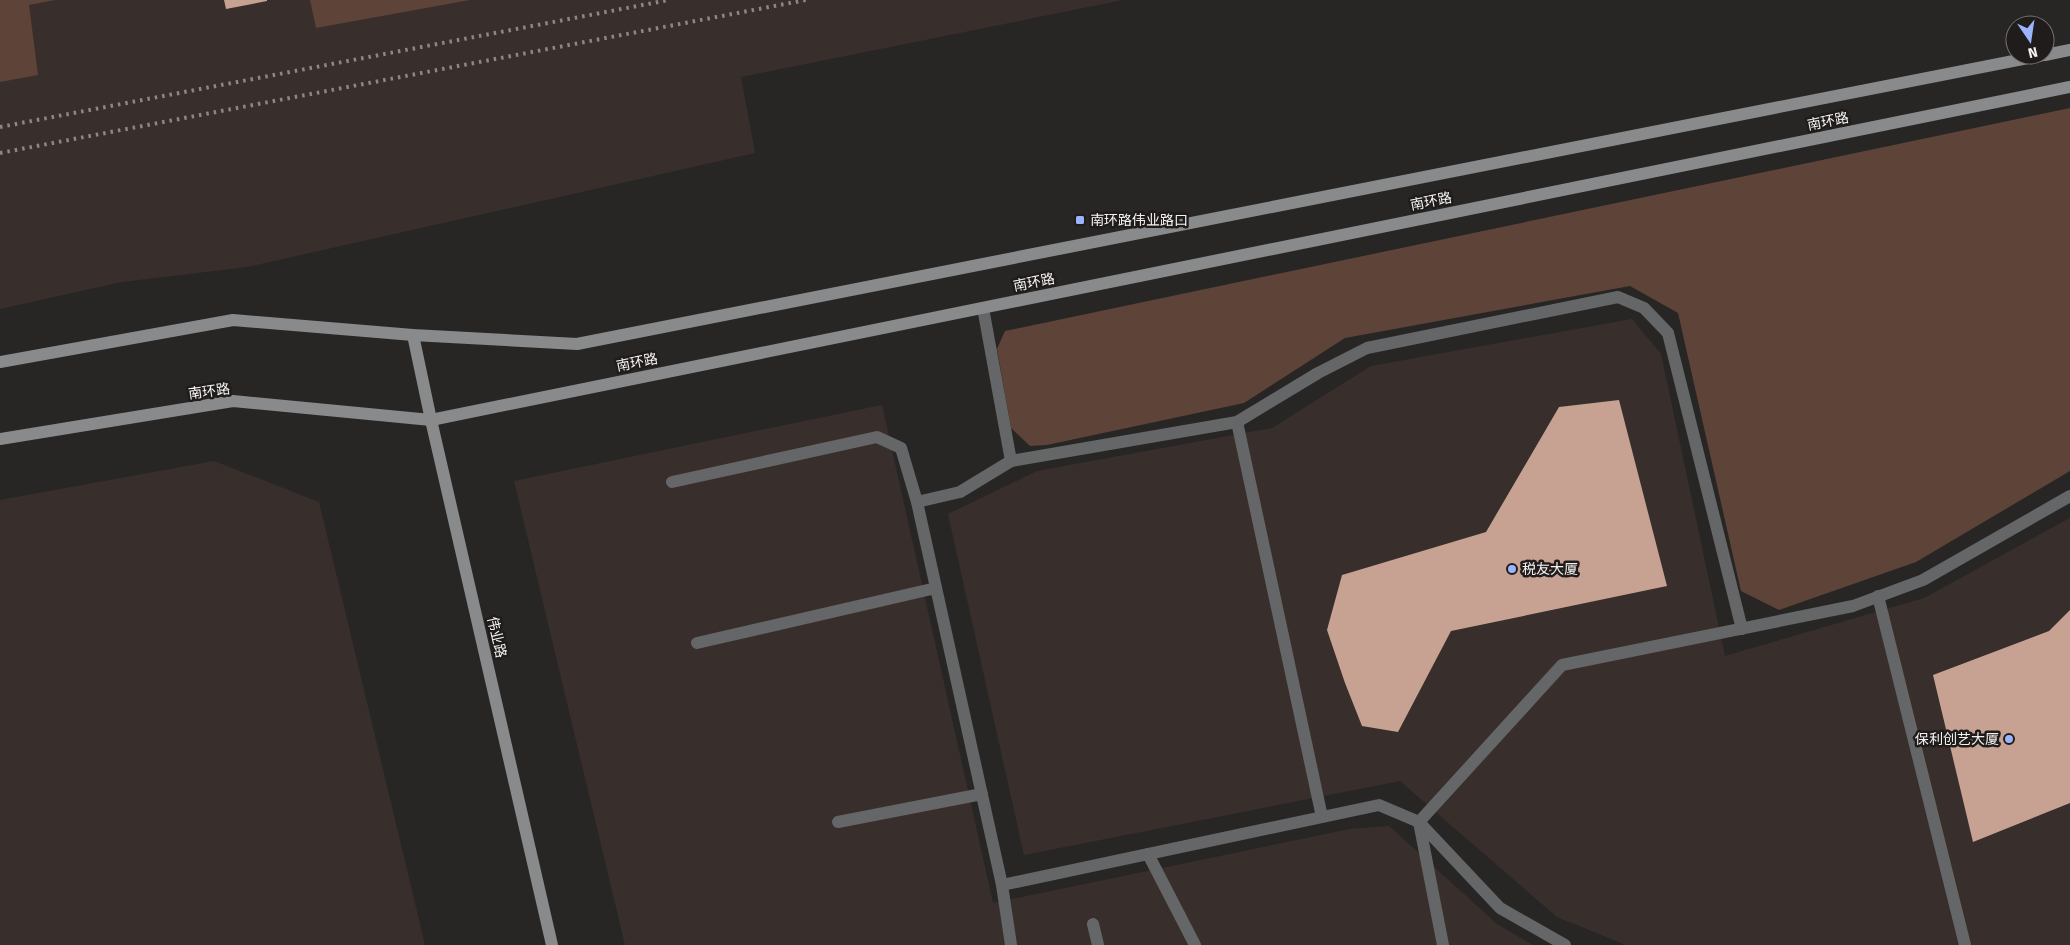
<svg xmlns="http://www.w3.org/2000/svg" width="2070" height="945" viewBox="0 0 2070 945" font-family="'Fira Sans','Noto Sans SC',sans-serif">
<style>
.built{fill:#382f2c}
.green{fill:#5d4338}
.building{fill:#c7a293}
.lines{fill:none;stroke-linecap:round;stroke-linejoin:round}
.lane{stroke:#656667;stroke-width:12}
.street{stroke:#656667;stroke-width:12}
.secondary{stroke:#898a8b;stroke-width:12}
.rail{stroke:#8a8887;stroke-width:4;stroke-dasharray:2.5 5;stroke-linecap:butt}
.poi-dot{fill:#9cb4fd;stroke:#1f1c1b;stroke-width:2}
.labels{text-anchor:middle;stroke-width:5;stroke-linejoin:round;paint-order:stroke}
.street-label{font-size:14px;fill:#f5f3f2;stroke:#1f1c1b}
.poi-label{font-size:14px;fill:#f5f3f2;stroke:#1f1c1b;text-anchor:start}
</style>
<rect width="100%" height="100%" fill="#282625"/>
<g class="built">
<path d="M0 0H1123L741 77 755 153 247 267 122 282 0 309Z"/>
<path d="M1632 319 1661 354 1725 656 1924 598 2070 518V945H1626L1557 917 1400 781 1024 855 948 514 1037 471 1272 428 1371 366Z"/>
<path d="M882 405 993 903 1350 829 1389 826 1497 924 1533 945H625L514 481Z"/>
<path d="M214 461 319 502 425 945H0V500Z"/>
</g>
<g class="green">
<path d="M0 0H55L29 5 38 75 0 82Z"/>
<path d="M310 0H470L316 28Z"/>
<path d="M2070 108V471L1916 562 1779 610 1741 591 1678 313 1630 286 1345 338 1244 403 1047 445 1030 446 1011 428 997 349 1005 331Z"/>
</g>
<g class="building">
<path d="M224 0H267V1L226 9Z"/>
<path d="M1619 400 1667 586 1451 631 1398 732 1362 726 1345 683 1327 630 1342 575 1486 532 1559 407Z"/>
<path d="M2070 610V803L1973 842 1933 675 2049 631Z"/>
</g>
<g class="lines">
<g class="lane">
<path d="M1237 422 1322 817"/>
<path d="M1011 461 1237 422 1318 373 1367 348 1618 297 1644 308 1668 333 1742 629"/>
<path d="M672 482 877 437 901 448 917 502"/>
<path d="M1878 596 1965 945"/>
<path d="M697 643 936 588"/>
<path d="M838 822 982 794"/>
<path d="M1419 822 1443 945"/>
<path d="M1002 885 1011 945"/>
<path d="M1093 924 1098 945"/>
</g>
<g class="street">
<path d="M983 308 1011 461 960 492 917 502 1002 885 1379 805 1419 822 1500 908 1565 945"/>
<path d="M1419 822 1562 665 1853 606 1923 580 2070 496"/>
<path d="M1148 854 1195 945"/>
</g>
<g class="secondary">
<path d="M2045 55 2070 50"/>
<path d="M413 335 431 420 552 945"/>
<path d="M0 362 233 320 413 335 577 344 2043 55"/>
<path d="M0 439 233 401 431 420 2070 87"/>
</g>
<g class="rail">
<path d="M0 127 669 0"/>
<path d="M0 153 806 0"/>
</g>
</g>
<g class="poi-dot">
<rect x="1075" y="215" width="10" height="10" rx="2.5"/>
<circle cx="1512" cy="569" r="5"/>
<circle cx="2009" cy="739" r="5"/>
</g>
<g class="labels">
<g class="street-label">
<text transform="translate(1828 121) rotate(-11)" y="5">南环路</text>
<text transform="translate(1431 201) rotate(-11)" y="5">南环路</text>
<text transform="translate(1034 282) rotate(-11)" y="5">南环路</text>
<text transform="translate(637 362) rotate(-11)" y="5">南环路</text>
<text transform="translate(209 391) rotate(-8)" y="5">南环路</text>
<text transform="translate(497 637) rotate(77)" y="5">伟业路</text>
</g>
<g class="poi-label">
<text x="1090" y="225">南环路伟业路口</text>
<text x="1522" y="574">税友大厦</text>
<text x="1999" y="744" text-anchor="end">保利创艺大厦</text>
</g>
</g>
<g transform="translate(2030 40) rotate(167)"><circle r="24" fill="#1f1c1b" stroke="#757271"/>
<path d="M0-4L9 19L0 12L-9 19Z" fill="#9cb4fd"/>
<text y="-8" font-size="14" font-weight="bold" text-anchor="middle" fill="#f5f3f2">N</text>
</g>
</svg>
